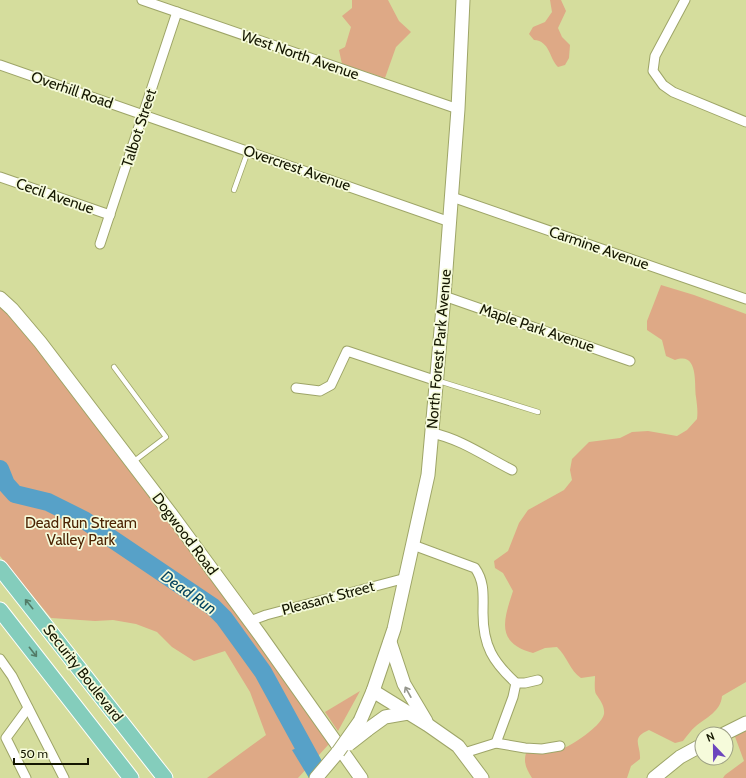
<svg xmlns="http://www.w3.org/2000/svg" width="746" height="778" viewBox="0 0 746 778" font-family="Cabin,sans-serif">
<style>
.green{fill:#dea986}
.water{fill:#57a1c8}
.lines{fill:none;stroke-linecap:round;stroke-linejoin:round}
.river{stroke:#57a1c8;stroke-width:18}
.lane-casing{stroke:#9ea568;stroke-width:6}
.street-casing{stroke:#9ea568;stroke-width:11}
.secondary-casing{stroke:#9ea568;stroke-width:15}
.primary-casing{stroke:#fff;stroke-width:17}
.lane{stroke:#fff;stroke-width:4.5}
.street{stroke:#fff;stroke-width:9}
.secondary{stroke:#fff;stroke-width:13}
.primary{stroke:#84cdbc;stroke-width:15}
.secondary-bridge-casing{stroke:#9ea568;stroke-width:15;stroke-linecap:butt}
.secondary-bridge{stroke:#fff;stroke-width:13}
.oneway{stroke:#527b67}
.oneway2{stroke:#95968c}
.labels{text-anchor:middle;stroke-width:3.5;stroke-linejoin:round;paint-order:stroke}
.street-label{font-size:15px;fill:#141600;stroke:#f6fbdb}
.park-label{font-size:15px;fill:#4c2303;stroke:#f6fbdb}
.water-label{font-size:16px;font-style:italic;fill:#074661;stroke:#f6fbdb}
</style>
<rect width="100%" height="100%" fill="#d5dd9d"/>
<g class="green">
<path d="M352 0H388L399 21 411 32 396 47 385 78 342 64 339 50 345 47 351 27 342 16 352 8Z"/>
<path d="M550 0H561L566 11 558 28 562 37 570 45 569 58 565 65 558 67C549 58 550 41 534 40L529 34 533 27 545 22 552 12Z"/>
<path d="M661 285 694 295 746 314V682L722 696C721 711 706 718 696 726 691 730 687 736 683 741L675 743 649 730C630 738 641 745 640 759L631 766 627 778H532C527 770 523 763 526 753 534 750 542 754 550 753 563 752 602 727 604 714 605 706 600 700 596 694 594 690 595 681 595 676L581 678C570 671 567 656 557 647L545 648 533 653C496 643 503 621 513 591L503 573 495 568 494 561 508 551 519 523 528 510 564 490 572 480 570 470 572 459 589 442 620 438 632 432 648 431 677 436 687 430 697 419C698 411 697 405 696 397 694 384 699 351 675 360L666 356 662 340 647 330V321Z"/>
<path d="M0 304 39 347 272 659 329 744 298 778H207L266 735 250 692 225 651 194 661 172 647 157 632 136 624 113 620 95 621 51 618 0 556Z"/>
<path d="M360 691 338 731 325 712Z"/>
<path d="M746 728V778H723L725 775 744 761 734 734Z"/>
</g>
<path class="water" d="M309 743 325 778H309L292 750Z"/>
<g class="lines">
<path class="river" d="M0 469 6 484 15 494 48 502 84 520 213 607 224 618 263 672 315 767"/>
<g class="lane-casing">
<g id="lane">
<path d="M234 190 248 151"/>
<path d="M114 367 166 437 133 462"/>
<path d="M439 381 538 412"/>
</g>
</g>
<g class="street-casing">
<g id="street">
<path d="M142 0 458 109"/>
<path d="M685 0 655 56 653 71 663 85 673 92 746 122"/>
<path d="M0 65 450 222"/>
<path d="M0 177 110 215"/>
<path d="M452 197 746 299"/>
<path d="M100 244 177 12"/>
<path d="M444 296 630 361"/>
<path d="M296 388 320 391 331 385 347 351 437 381"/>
<path d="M432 433C461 439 486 457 512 470"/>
<path d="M413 545 475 568C485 582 483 597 483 613 483 646 493 662 516 683H525L538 680"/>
<path d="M250 621 266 615 406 578"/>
<path d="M0 659 12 676 64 778"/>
<path d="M496 743 513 697 516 683"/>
<path d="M464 753 496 743 525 748 542 749 560 746"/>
<path d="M26 778 6 738 28 708"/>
</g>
</g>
<g class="secondary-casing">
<g id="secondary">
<path d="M0 298 12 309 40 342 171 514 260 635 361 778"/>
<path d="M390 642 404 684 426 721"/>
<path d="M373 691 428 725 458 746 482 778"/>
<path d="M360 721 373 691 394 629 428 475 444 296 458 109 463 0"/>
<path d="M367 730 385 717 408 713"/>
<path d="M724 734 746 723"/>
<path d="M316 778 338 752"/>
<path d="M654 778 680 757 702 745"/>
</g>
</g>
<g class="primary-casing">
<g id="primary">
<path d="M0 568 165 778"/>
<path d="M0 610 131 778"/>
</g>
</g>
<use href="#lane" class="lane"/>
<use href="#street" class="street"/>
<use href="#secondary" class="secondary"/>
<use href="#primary" class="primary"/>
<g class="secondary-bridge-casing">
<g id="secondary-bridge">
<path d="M349 744 367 730"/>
<path d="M338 752 360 721"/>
</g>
</g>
<use href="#secondary-bridge" class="secondary-bridge"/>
</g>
<defs><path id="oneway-shaft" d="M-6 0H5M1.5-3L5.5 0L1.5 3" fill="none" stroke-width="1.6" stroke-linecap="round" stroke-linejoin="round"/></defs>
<g class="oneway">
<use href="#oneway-shaft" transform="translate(29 604) rotate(-129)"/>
<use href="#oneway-shaft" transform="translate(33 652) rotate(52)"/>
</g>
<use class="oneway2" href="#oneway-shaft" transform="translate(408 692) rotate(-119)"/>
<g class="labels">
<g class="street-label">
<text transform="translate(300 55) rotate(19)" y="5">West North Avenue</text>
<text transform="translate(72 90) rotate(19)" y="5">Overhill Road</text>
<text transform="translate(139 128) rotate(-72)" y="5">Talbot Street</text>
<text transform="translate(297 168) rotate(19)" y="5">Overcrest Avenue</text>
<text transform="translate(55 196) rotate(19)" y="5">Cecil Avenue</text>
<text transform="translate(599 248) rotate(19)" y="5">Carmine Avenue</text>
<text transform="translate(537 328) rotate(19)" y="5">Maple Park Avenue</text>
<text transform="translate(439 349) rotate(-85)" y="5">North Forest Park Avenue</text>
<text transform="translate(185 534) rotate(53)" y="5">Dogwood Road</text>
<text transform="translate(328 598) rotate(-15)" y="5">Pleasant Street</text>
<text transform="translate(83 673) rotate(52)" y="5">Security Boulevard</text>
</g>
<g class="park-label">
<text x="81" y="528">Dead Run Stream<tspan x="81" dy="17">Valley Park</tspan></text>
</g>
<g class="water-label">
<text transform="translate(189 592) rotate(35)" y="6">Dead Run</text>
</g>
</g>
<g transform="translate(714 746) rotate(338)"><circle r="19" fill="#f6fbdb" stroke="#9c9f83"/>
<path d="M0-3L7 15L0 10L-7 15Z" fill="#6c45bd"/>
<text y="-6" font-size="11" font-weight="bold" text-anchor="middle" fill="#141600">N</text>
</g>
<path d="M14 758v6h74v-6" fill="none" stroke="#141600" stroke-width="2"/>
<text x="20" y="758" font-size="12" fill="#141600" stroke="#f6fbdb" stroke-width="3" paint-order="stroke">50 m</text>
</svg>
